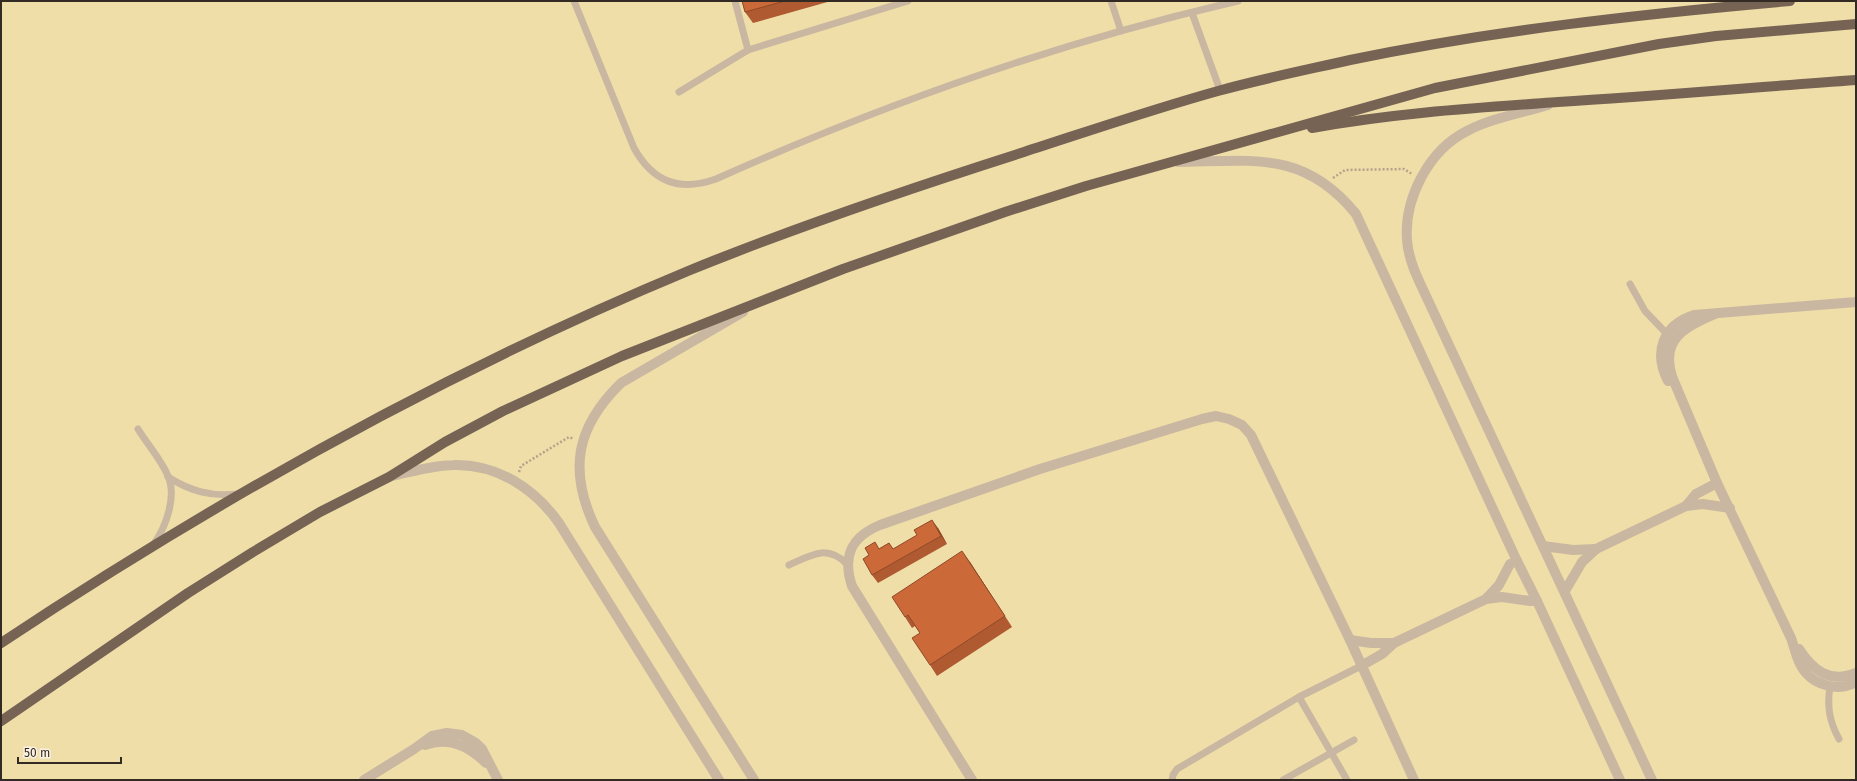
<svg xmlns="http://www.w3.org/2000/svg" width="1857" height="781" viewBox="0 0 1857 781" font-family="'Fira Sans',sans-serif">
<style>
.sand{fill:#f0dea9}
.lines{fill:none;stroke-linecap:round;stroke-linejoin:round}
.path{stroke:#b5a18c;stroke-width:2.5;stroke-dasharray:2 2;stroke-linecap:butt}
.service{stroke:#cab7a1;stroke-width:7}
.minor{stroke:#cab7a1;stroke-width:10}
.tertiary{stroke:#cab7a1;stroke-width:10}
.primary{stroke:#776354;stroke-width:10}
.wall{fill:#af5a31}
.shaded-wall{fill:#8f4a28}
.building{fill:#cc6939;stroke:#8f4a28}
</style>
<rect width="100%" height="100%" fill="#f2e7d5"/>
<rect class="sand" x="1" y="1" width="1855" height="779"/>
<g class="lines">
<g class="path">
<path d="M1333 178 1345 170 1404 169 1412 174"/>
<path d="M519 472 521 466 569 437 574 439"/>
</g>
<g class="service">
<path d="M574 1 634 148C653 182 679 192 716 179 884 104 1059 42 1238 1"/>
<path d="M735 1 748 50"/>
<path d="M1111 1 1121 31"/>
<path d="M1192 13 1220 90"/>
<path d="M679 92 748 50 908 1"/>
<path d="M1630 284 1645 311 1667 334"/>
<path d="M138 429C147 444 161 459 168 476 177 497 166 526 154 544"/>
<path d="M168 477C190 491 211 497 238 494"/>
<path d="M789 565C811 555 827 544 847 564"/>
<path d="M1830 686C1827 706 1829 721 1839 739"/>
<path d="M1299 697 1347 780"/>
<path d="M1172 780 1173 775 1177 769 1299 697 1361 666"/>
<path d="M1283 780 1354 740"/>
</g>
<g class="minor">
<path d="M1715 314C1684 327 1659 340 1673 379L1717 483 1791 638C1794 646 1796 656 1800 664 1810 684 1836 693 1856 682"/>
<path d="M1668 381C1653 352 1663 325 1694 315L1856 302"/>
<path d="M1686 506 1696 494 1717 483"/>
<path d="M1543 546 1573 550 1596 549"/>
<path d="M1565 591 1582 562 1596 549 1686 506 1703 504 1730 508"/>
<path d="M1486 599 1502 597 1530 601H1537"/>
<path d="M1350 640 1371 643H1394"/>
<path d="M1799 649C1813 670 1829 684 1856 673"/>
<path d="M1361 666 1382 654 1394 643 1486 599 1499 585 1510 564 1517 561"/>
<path d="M425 745C449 736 469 746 486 763"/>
<path d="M364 780 414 749 432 736 447 733 462 735 476 743 482 749 498 780"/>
<path d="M972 780 852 586C842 556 851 537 880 525L1040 469 1202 419 1216 416 1229 419 1242 425 1251 435 1350 640 1414 780"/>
</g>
<g class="tertiary">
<path d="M1548 105C1522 113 1492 118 1467 131 1429 150 1404 198 1407 240 1408 255 1413 268 1419 281L1652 780"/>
<path d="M1178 162C1253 161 1304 150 1356 214L1517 561 1537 601 1620 780"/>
<path d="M743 312 621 383C576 427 568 470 595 527L754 780"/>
<path d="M391 476C412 472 433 465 454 465 498 464 535 489 559 523L719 780"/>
</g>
<g class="primary">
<path d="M1312 128C1394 113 1474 108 1558 102 1657 96 1757 87 1856 80"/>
<path d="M1 643C218 499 447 371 688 271 798 226 911 188 1024 152 1089 131 1153 109 1218 91 1261 79 1306 70 1350 60 1495 30 1642 14 1790 1"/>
<path d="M1 721 188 593 253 552 320 512 389 477 445 442 503 411 622 356 843 269 1005 212 1086 186 1435 88 1659 44 1716 36 1856 24"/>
</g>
</g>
<g class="wall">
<path d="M742 1H831L753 23 745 12Z"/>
<path d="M938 528 947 544 878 583 872 575 880 548 889 543 893 549Z"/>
<path d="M970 562 1012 627 937 676 930 665 920 633 915 626 912 628 905 617Z"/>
</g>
<g class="shaded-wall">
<path d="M932 520 938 528 947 544 941 536Z"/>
<path d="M962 551 970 562 1012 627 1005 616Z"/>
</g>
<g class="building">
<path d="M742 1H785L745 12Z"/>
<path d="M932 520 941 536 872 575 863 559 869 555 865 548 875 542 879 549 889 543 893 549 917 535 914 530Z"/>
<path d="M962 551 1005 616 930 665 912 638 920 633 908 615 905 617 892 597Z"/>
</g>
<rect width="1857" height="781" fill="none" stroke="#342a24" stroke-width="4"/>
<path d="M18 757v6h103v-6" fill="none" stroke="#342a24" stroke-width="2"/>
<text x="24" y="757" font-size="12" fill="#342a24" stroke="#faf1e1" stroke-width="3" paint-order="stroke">50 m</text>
</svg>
